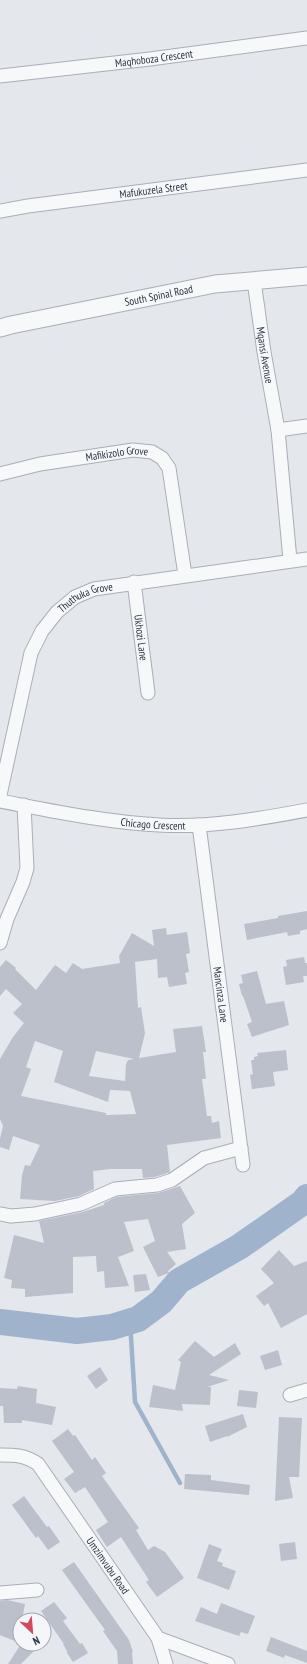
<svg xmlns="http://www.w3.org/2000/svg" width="307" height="1664" viewBox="0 0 307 1664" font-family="'PT Sans Narrow',sans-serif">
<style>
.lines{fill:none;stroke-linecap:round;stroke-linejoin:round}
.stream{stroke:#9fb4cc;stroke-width:4.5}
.river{stroke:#9fb4cc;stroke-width:26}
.building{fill:#bbc0ca;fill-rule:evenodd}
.minor-casing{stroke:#a9aeb7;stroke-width:15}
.tertiary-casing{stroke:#a9aeb7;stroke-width:19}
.minor{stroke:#f7f8fa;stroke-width:13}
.tertiary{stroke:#f7f8fa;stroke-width:17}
.labels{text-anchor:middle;stroke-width:3;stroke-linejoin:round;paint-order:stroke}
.street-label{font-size:11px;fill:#2b3445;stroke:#f4f6f9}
</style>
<rect width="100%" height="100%" fill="#e4e7ec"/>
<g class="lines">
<path class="stream" d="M130 1321 135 1402 180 1483"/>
<path class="river" d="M0 1322 77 1331 112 1327 138 1319 161 1302 179 1281 239 1247 302 1203 307 1197"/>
</g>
<g class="building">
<path d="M307 911V929L300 931V934L288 936 287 932 247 940 244 924 278 918V916Z"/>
<path d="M166 928 167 935 187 932 190 953 186 954 189 972 185 973 187 984 169 987 167 977 158 978 157 959 135 962 138 1008 141 1007 145 1033 139 1058 176 1052 173 1029 202 1026 206 1052H203L206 1079H202L207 1116H211L212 1123 219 1121 221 1138 167 1145 170 1172 155 1177 143 1178 142 1169H110L93 1171 94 1189 79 1196 55 1201 20 1199 22 1175 25 1165 30 1166 40 1145 13 1136 9 1150 0 1147V1139L3 1126 0 1119V1059L13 1037 24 1023 13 1013 22 1004 6 989 0 996V967L6 960 16 968 15 969 36 990 55 965 66 973 73 963 82 969 120 963 119 956 132 933 154 946 152 930ZM35 1041 63 1051 54 1082 108 1102 110 1090 130 1091 136 1114 106 1115V1113L21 1096 31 1069 26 1067ZM96 1051 134 1059 128 1060 126 1064 125 1081 89 1076Z"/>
<path d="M304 957 305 963H307V976H303L304 982 286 985 283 967 287 966 286 960Z"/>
<path d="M257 971 266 1004 284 1001 289 1025 252 1037 247 1024 252 1022 243 996H242L239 984 243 983 241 975Z"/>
<path d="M286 1050 288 1070 273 1072 275 1086 252 1089 250 1075 253 1074 251 1060H254V1057L258 1056 257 1053Z"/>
<path d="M180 1186 195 1213 182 1224 186 1249 167 1252 176 1264 168 1271 169 1273 158 1277 143 1247 155 1241 148 1219 124 1222 134 1251 118 1257 129 1286 105 1288 104 1271 97 1272 96 1256 73 1257V1293L25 1297V1289L11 1288 12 1280 4 1278 14 1235 44 1243 39 1221 83 1212 104 1205V1203L116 1197 158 1193Z"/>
<path d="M279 1250 294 1266 307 1261V1314L281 1328 268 1303 264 1306 256 1296 274 1283 261 1269Z"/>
<path d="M146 1274 150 1290 135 1292 133 1275Z"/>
<path d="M195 1341 214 1357 235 1343 241 1354 209 1375 229 1380 207 1387H211L210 1405 182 1404 183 1411 149 1407 153 1385 175 1390 181 1362 178 1360Z"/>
<path d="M278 1350 282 1365 265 1370 260 1356Z"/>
<path d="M100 1367 108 1380 96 1389 87 1376Z"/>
<path d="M18 1386 37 1389 36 1403 56 1407 52 1425 22 1420V1423H4L3 1406H0V1388L17 1389Z"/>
<path d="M239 1390 258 1392 256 1408 237 1406Z"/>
<path d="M243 1414 247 1427 227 1437V1436L210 1442 205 1426Z"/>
<path d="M279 1417 302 1418 299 1477H289L293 1498 275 1501Z"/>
<path d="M68 1429 73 1436 75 1435 92 1460 95 1457 106 1473 102 1476 139 1528 136 1530 148 1550 154 1546 165 1552 184 1578 157 1597 146 1582 149 1580 121 1537 107 1547 96 1530 108 1522 85 1487 75 1493 64 1479 74 1472 52 1441Z"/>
<path d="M185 1474 211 1475V1480L250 1485 249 1495 184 1489Z"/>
<path d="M24 1496 47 1527 49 1526 60 1542 48 1550 38 1536 36 1538 12 1505Z"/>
<path d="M295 1542 297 1559 281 1561 279 1544Z"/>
<path d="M209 1544 222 1549 217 1561 223 1563 222 1566 236 1571 229 1590 197 1578Z"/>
<path d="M74 1562 129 1640 133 1652 132 1653 133 1664H118L117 1651 103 1631 105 1630 62 1570Z"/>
<path d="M7 1600 25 1604 22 1620H20L17 1642 0 1635V1601Z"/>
<path d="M54 1602 67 1618 63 1621 80 1644 82 1643 88 1653 73 1662 67 1653V1651L63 1644H64L41 1611Z"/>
<path d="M221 1603 255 1616 248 1634 241 1632 239 1636 195 1621 201 1607 217 1614Z"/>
<path d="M271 1637 307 1651V1663L285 1655 284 1658 266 1651Z"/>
<path d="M21 1644H41L21 1664H8Z"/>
</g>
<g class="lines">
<g class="minor-casing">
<g id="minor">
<path id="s1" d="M0 76 150 59 307 38"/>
<path id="s2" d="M0 211 28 206 307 170"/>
<path id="s3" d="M254 281 264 352 278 430 290 560"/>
<path d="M278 430 307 426"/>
<path id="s4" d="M0 474 40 464 133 450 152 452 162 458 169 468 185 575"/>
<path id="s5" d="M134 582 148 693"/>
<path id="s6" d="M0 795 31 653 42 631 57 612 75 597 94 589 307 559"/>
<path id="s7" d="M0 801C53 811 105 822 159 825 208 828 259 819 307 810"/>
<path id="s8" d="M199 825 243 1165"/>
<path d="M0 943 7 919 23 882 27 868 24 805"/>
<path d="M0 1214 11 1216 35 1214 81 1204 115 1189 157 1185 172 1180 204 1158 241 1148"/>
<path d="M290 1395 307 1390"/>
<path id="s9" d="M0 1455C15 1455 25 1455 38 1464L158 1638 228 1664"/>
<path d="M0 1593 37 1590"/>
<path d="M158 1638 166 1664"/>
</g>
</g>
<g class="tertiary-casing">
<g id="tertiary">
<path id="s10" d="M0 328 11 325 215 284 307 276"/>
</g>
</g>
<use href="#minor" class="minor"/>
<use href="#tertiary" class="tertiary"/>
</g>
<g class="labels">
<g class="street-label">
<text dy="4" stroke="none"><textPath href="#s1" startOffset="155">Maqhoboza Crescent</textPath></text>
<text dy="4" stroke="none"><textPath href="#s2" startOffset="155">Mafukuzela Street</textPath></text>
<text dy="4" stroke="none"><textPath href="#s10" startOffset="162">South Spinal Road</textPath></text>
<text dy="4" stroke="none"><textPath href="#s3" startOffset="75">Mqansi Avenue</textPath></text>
<text dy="4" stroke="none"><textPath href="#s4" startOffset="119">Mafikizolo Grove</textPath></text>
<text dy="4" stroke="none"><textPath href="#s6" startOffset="227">Thuthuka Grove</textPath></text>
<text dy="4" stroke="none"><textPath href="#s5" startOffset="56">Ukhozi Lane</textPath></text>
<text dy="4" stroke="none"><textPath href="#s7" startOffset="155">Chicago Crescent</textPath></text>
<text dy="4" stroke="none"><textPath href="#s8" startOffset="171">Mancinza Lane</textPath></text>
<text dy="4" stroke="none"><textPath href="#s9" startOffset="163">Umzimvubu Road</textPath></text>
</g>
</g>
<g transform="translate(32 1632) rotate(154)"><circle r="19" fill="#f4f6f9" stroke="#a4a8b1"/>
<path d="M0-3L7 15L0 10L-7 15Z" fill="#d1495b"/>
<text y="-6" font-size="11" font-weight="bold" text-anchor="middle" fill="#2b3445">N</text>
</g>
</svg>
